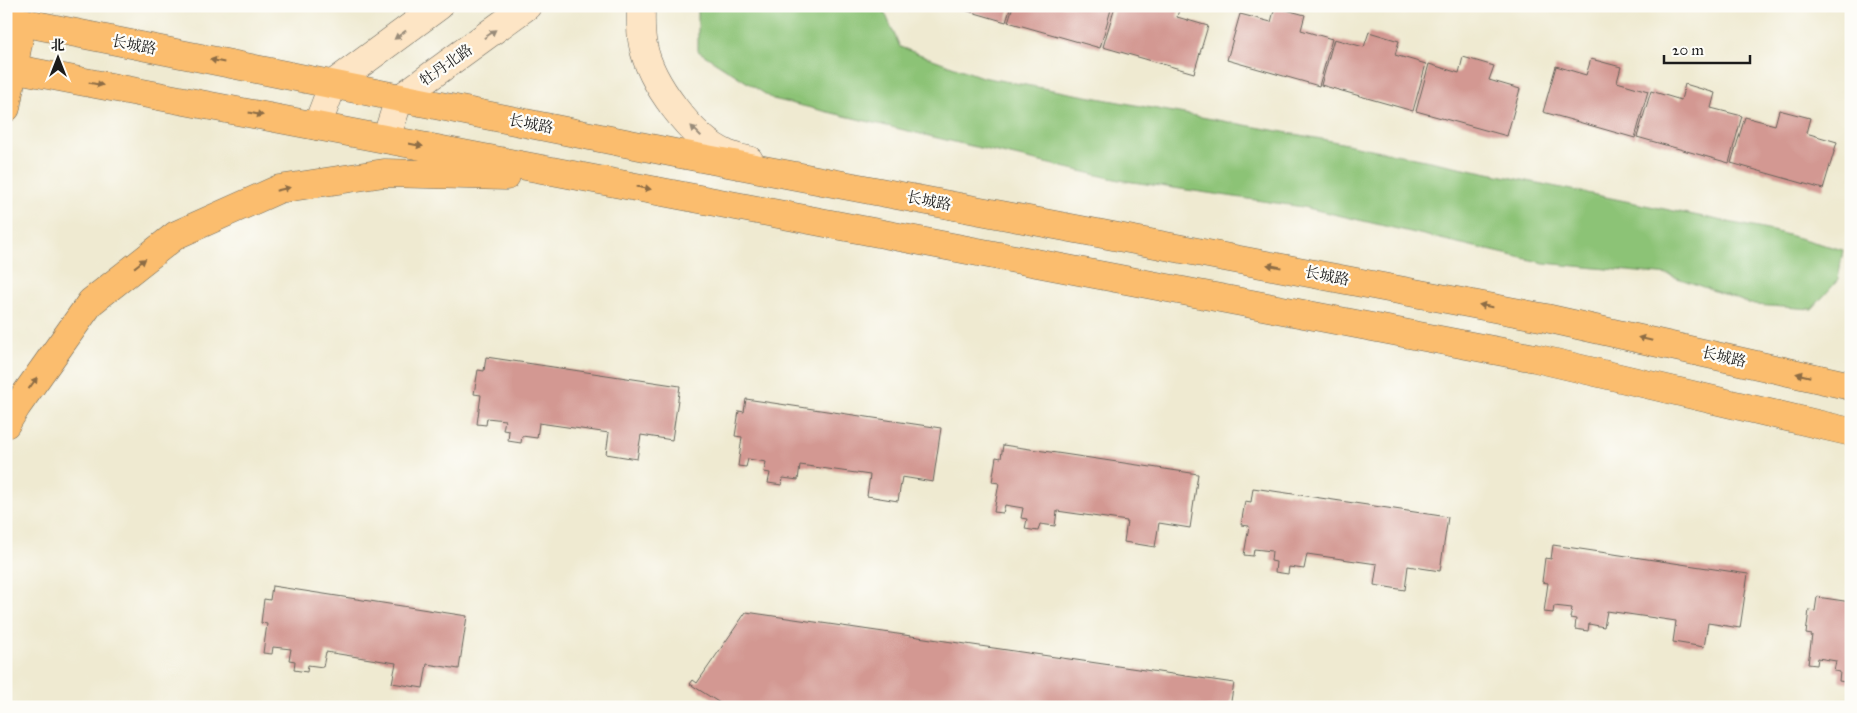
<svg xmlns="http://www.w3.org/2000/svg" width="1857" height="713" viewBox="0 0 1857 713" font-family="'IM FELL Great Primer','Noto Serif SC',serif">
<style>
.green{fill:#8cc376;stroke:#547049}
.building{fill:#d39892}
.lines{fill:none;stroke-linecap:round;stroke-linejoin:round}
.secondary-casing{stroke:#66645b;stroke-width:29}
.primary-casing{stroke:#66645b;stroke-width:29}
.secondary{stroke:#fde5c5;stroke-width:28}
.primary{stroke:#fbbd6e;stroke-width:28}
.oneway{fill:#988b79}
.oneway2{fill:#8c6c45}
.labels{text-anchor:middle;stroke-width:4.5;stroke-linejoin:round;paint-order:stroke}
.street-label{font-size:15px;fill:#1c1c1c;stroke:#fdfcf7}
</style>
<rect width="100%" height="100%" fill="#fdfcf7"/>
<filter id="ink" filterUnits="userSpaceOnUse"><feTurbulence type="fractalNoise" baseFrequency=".02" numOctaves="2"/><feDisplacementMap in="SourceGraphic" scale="10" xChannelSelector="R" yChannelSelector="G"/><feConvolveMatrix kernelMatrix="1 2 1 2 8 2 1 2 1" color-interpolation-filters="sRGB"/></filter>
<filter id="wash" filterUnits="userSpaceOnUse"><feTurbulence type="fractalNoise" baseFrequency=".0096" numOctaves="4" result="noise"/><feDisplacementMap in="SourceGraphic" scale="20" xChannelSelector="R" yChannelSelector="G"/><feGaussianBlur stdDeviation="1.12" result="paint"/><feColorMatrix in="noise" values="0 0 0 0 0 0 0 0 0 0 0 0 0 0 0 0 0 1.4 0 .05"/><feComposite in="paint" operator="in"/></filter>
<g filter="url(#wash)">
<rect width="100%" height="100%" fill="#efead1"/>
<path class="green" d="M698 6H882L900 47 982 77 1327 140 1777 232 1843 250 1838 280 1812 309 1754 305 1669 275 1544 263 1303 207 1119 180 967 145 773 99 698 51Z"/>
<g id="blocks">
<g class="building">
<path d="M951 6H1011L1006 22Z"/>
<path d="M1013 6H1112L1100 48 1008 22Z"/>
<path d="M1115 6H1135L1146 9 1147 6H1180L1177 17 1208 26 1194 73 1103 47Z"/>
<path d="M1275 7 1305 15 1301 30 1332 39 1319 86 1227 60 1240 14 1271 22Z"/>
<path d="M1369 32 1399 41 1395 55 1426 64 1413 111 1321 85 1334 39 1364 47Z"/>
<path d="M1463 57 1494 66 1489 80 1520 89 1507 136 1416 111 1429 64 1459 73Z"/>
<path d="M1591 59 1621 67 1617 82 1648 91 1635 138 1543 112 1556 66 1586 75Z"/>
<path d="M1685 84 1715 93 1711 108 1742 116 1729 163 1637 137 1651 91 1681 100Z"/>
<path d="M1779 110 1810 118 1806 133 1837 142 1823 189 1731 163 1745 117 1775 125Z"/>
<path d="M486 357 680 386 672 440 641 435 637 459 606 454 609 433 539 423 537 438 522 436 521 443 508 441 509 431 503 430 505 420 487 418 486 425 477 424 481 395 474 394 478 370 484 371Z"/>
<path d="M746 399 941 428 933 482 902 477 898 501 867 496 870 475 800 465 798 480 783 478 782 485 768 483 770 473 764 472 766 462 748 459 746 467 738 466 742 437 735 436 739 411 744 412Z"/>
<path d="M1003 445 1198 474 1190 528 1159 523 1155 547 1124 542 1127 521 1057 511 1055 526 1040 524 1038 531 1025 529 1027 519 1021 518 1023 508 1005 505 1003 513 994 512 999 483 992 482 996 457 1001 458Z"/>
<path d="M1253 488 1448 517 1440 571 1408 566 1405 590 1374 585 1377 564 1307 554 1304 569 1289 567 1288 574 1275 572 1276 562 1271 561 1272 551 1254 549 1253 556 1244 555 1249 526 1241 525 1245 501 1251 502Z"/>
<path d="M1553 545 1748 574 1740 628 1708 623 1704 647 1673 642 1676 621 1607 611 1604 627 1589 624 1588 631 1575 629 1576 619 1570 618 1572 608 1554 606 1553 613 1544 612 1548 583 1542 582 1545 558 1551 559Z"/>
<path d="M272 586 467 616 459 669 427 664 423 688 392 683 396 663 326 652 323 667 308 665 307 672 294 670 295 661 289 660 291 649 273 647 272 654 263 653 267 624 261 623 264 599 270 600Z"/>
<path d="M1817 597 1851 602V683L1839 681 1840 672 1834 671 1836 661 1818 658 1817 665 1808 664 1812 635 1806 634 1809 610 1815 611Z"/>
<path d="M746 612 1234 683 1230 707H726L690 684 693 680 697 683Z"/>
</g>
</g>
</g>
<g filter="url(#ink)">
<use href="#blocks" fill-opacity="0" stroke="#66645b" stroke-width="1"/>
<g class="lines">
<g class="secondary-casing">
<g id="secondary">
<path d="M641 6C641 19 640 32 643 45 650 82 692 139 727 154 734 157 742 159 749 160"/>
<path d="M317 126 333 84 439 6"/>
<path d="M386 139 399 99 527 6"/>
</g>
</g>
<g class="primary-casing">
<g id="primary">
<path d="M6 19 680 154 1546 318 1851 386"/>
<path d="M6 67 1535 358 1851 432"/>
<path d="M6 108 22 22"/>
<path d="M6 424 17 406 91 302 176 235 279 189 384 173 506 176"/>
</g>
</g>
<use href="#secondary" class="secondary"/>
<use href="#primary" class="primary"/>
</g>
<defs><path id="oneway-solid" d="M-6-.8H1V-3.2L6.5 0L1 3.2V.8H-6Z" transform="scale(1.25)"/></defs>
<g class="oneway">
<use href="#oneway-solid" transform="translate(490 34) rotate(-35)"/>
<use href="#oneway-solid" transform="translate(400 35) rotate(144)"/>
<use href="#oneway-solid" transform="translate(696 131) rotate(-135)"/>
</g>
<g class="oneway2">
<use href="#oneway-solid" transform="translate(217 61) rotate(-169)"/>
<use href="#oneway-solid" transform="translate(96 84) rotate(11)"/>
<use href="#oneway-solid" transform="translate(256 114) rotate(11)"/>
<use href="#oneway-solid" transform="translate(416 145) rotate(11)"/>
<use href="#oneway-solid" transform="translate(644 188) rotate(11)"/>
<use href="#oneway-solid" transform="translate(283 189) rotate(-13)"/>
<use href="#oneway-solid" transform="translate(140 263) rotate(-38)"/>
<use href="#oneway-solid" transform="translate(1274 266) rotate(-169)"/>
<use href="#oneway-solid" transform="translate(1486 306) rotate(-169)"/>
<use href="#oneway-solid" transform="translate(1645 339) rotate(-167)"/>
<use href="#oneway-solid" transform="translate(1803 375) rotate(-167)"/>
<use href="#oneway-solid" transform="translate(33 383) rotate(-54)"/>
</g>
</g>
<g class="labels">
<g class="street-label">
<text transform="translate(134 45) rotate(11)" y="5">长城路</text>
<text transform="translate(446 65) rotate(-35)" y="5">牡丹北路</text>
<text transform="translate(531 124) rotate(11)" y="5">长城路</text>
<text transform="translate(929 201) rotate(11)" y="5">长城路</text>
<text transform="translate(1327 276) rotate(11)" y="5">长城路</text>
<text transform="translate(1724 357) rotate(13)" y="5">长城路</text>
</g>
</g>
<rect width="1857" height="713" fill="none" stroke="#fdfcf7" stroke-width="25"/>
<g transform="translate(58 58)" stroke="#fdfcf7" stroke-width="4" paint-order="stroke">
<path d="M0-4L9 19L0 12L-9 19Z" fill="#1c1c1c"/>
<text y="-8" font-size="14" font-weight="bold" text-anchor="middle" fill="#1c1c1c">北</text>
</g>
<path d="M1664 55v8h86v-8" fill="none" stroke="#1c1c1c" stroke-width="2.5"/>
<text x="1672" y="55" font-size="15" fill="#1c1c1c" stroke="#fdfcf7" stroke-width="4" paint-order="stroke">20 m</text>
</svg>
